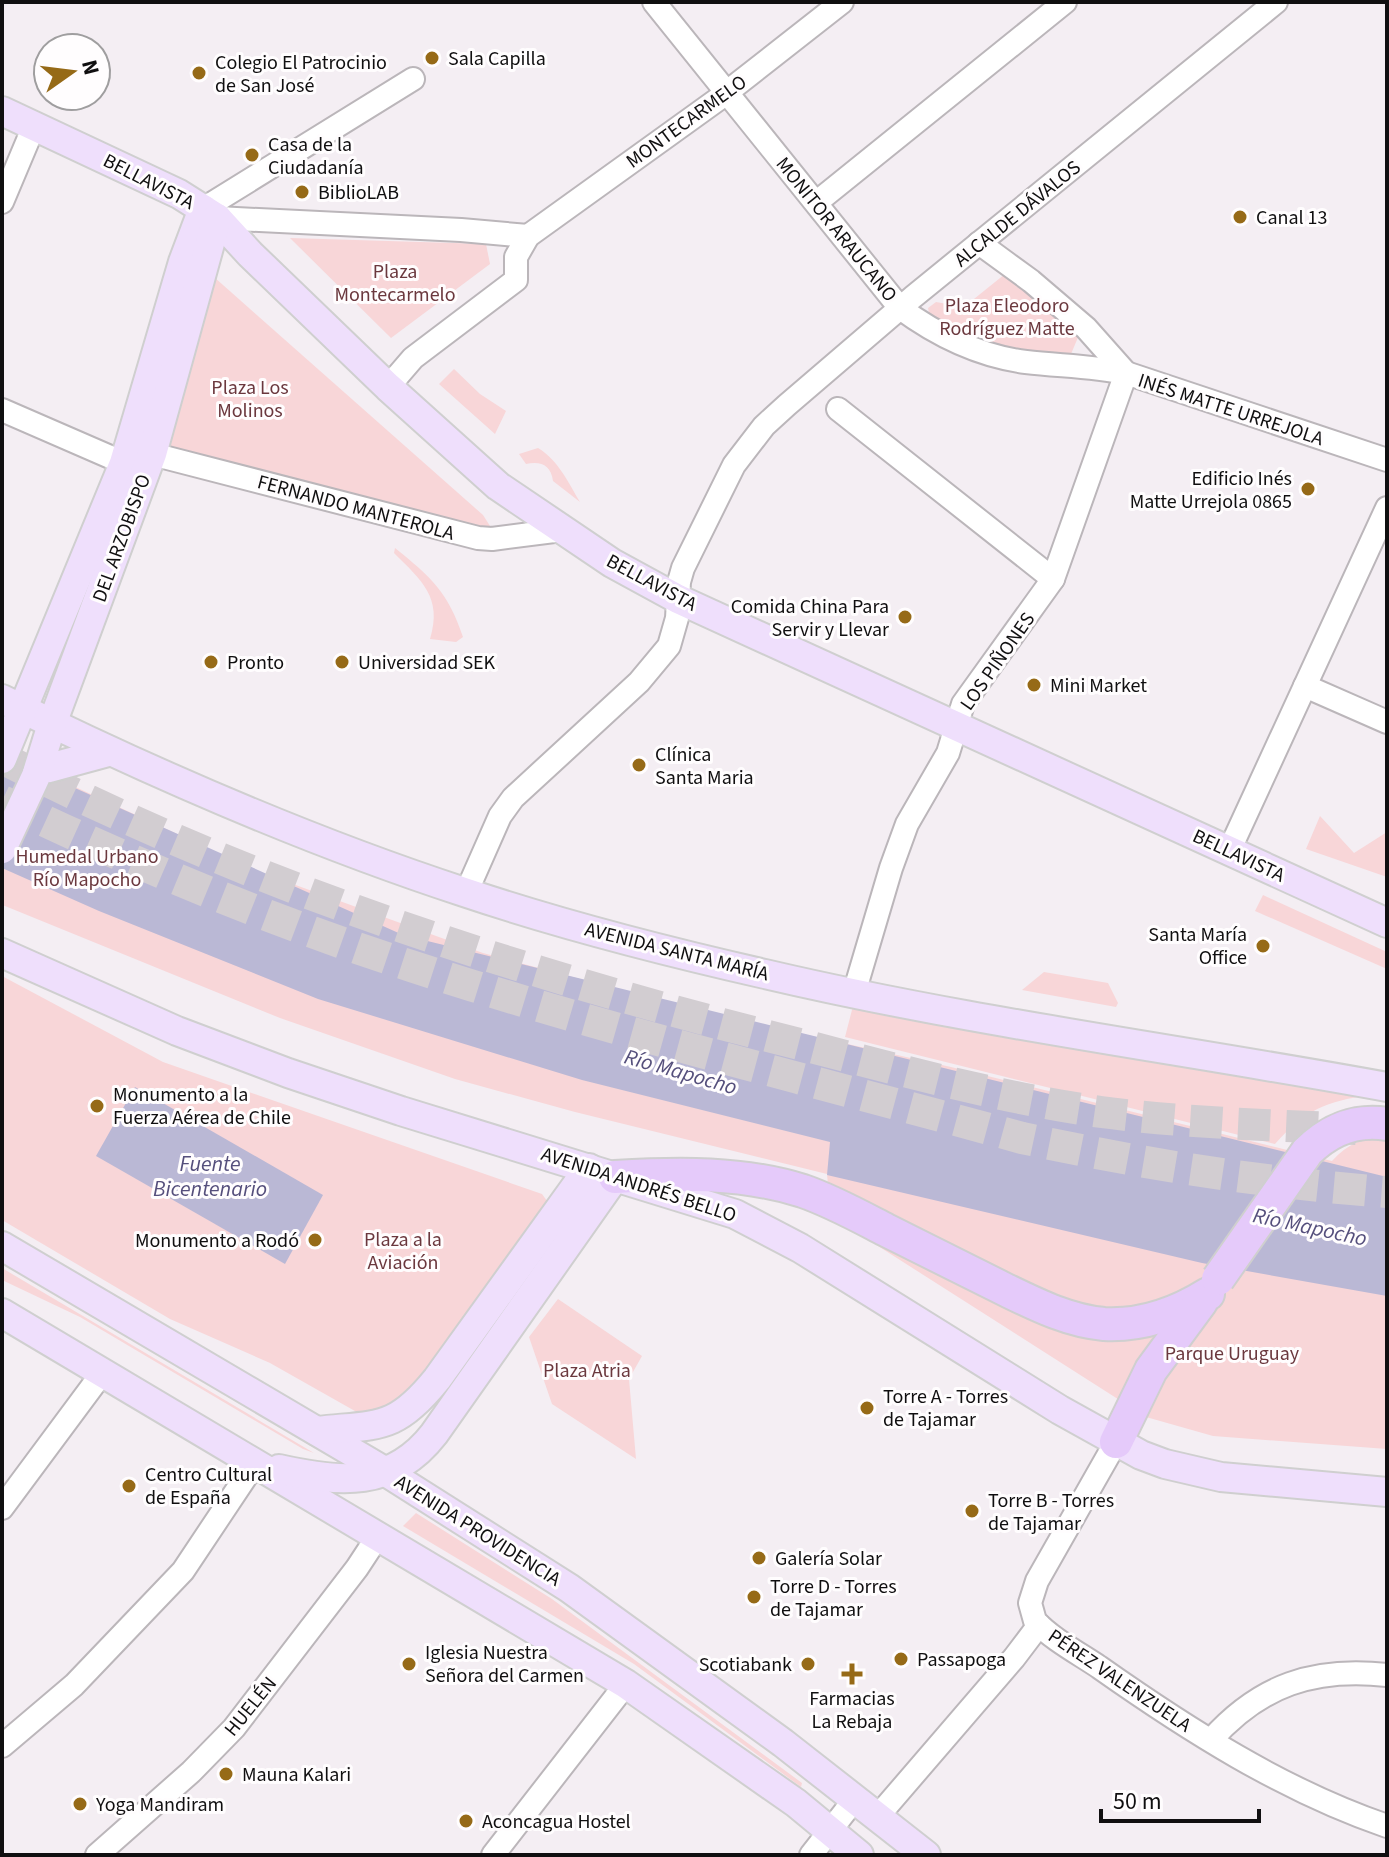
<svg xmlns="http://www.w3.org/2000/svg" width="1389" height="1857" viewBox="0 0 1389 1857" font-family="'Source Sans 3',sans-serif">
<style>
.green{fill:#f8d6d8}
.water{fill:#bab8d5}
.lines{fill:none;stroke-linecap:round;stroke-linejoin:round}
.highway-tunnel{stroke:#d2cdd1;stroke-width:32;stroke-dasharray:32 16;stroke-linecap:butt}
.minor-casing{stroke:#bbb6ba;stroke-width:26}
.major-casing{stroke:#cfcfcf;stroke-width:32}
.highway-casing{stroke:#cfcfcf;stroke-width:36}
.minor{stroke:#fff;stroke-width:22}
.major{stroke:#efdffc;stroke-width:28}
.highway{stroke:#e5cafa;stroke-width:32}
.major-bridge-casing{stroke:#cfcfcf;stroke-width:32;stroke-linecap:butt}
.highway-bridge-casing{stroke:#cfcfcf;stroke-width:36;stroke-linecap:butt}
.major-bridge{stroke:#efdffc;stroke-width:28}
.highway-bridge{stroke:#e5cafa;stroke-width:32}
.poi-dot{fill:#966a17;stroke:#fffdfe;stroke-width:3}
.labels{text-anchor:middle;stroke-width:6;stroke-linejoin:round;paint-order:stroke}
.poi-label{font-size:20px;fill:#100f10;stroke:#fffdfe;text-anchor:start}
.street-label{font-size:20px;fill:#100f10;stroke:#fffdfe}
.park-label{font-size:20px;fill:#6b383e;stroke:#fffdfe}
.water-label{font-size:22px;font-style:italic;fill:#554f7c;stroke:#fffdfe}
</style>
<rect width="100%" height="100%" fill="#f4eef3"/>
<g class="green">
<path d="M290 238 486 244 490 264 391 338Z"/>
<path d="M1005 274 1076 326 1079 335 1071 354C1022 359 975 342 931 322L928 308 936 302 964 307Z"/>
<path d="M214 277 483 515 490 526 481 533 165 446Z"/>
<path d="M454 369 480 394 506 411 495 434 439 384Z"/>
<path d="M538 448C558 460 568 482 580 502L553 481C551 465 541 461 526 464L519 454Z"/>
<path d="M395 548C431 577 448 592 463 637L456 642 430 639C443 597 421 580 394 553Z"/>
<path d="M2 753 257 871 483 953 699 1011 951 1067 1332 1161C1348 1144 1362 1137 1387 1137V1449L1213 1436 1146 1417 831 1216 827 1174 575 1112 455 1079 280 1018 5 906 2 905Z"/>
<path d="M1320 816 1354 853 1387 832V877L1306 849Z"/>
<path d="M1263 895 1387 952V969L1255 911Z"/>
<path d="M1044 972 1108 983 1118 1003 1116 1007 1022 990Z"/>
<path d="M2 976 163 1062 542 1194 550 1205 407 1405 362 1415 270 1363 170 1319 2 1220Z"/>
<path d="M853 1006 1371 1095C1326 1101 1305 1110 1275 1144L845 1037Z"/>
<path d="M2 1268 314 1453 303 1449 80 1317 2 1280Z"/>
<path d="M558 1299 642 1356 629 1379 636 1459 552 1404 529 1337Z"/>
<path d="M416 1513 552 1599 802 1783 801 1787 634 1664 403 1526Z"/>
</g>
<g class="water">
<path d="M2 759 45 781 75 788 403 935 1387 1177V1296L1202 1263 827 1175 830 1142 582 1080 318 999 99 911 2 868Z"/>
<path d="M135 1087 323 1195 285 1264 96 1156Z"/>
</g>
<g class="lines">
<g class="highway-tunnel">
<path d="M2 758C245 883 505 968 768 1036 879 1064 988 1096 1101 1112 1185 1123 1271 1125 1356 1129"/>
<path d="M2 801C135 864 271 921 411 966 612 1032 818 1082 1022 1138 1143 1164 1264 1183 1387 1192"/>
</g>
<g class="minor-casing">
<g id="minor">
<path d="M654 2 900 308C938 336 979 356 1026 362 1060 366 1092 366 1126 373L1387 460"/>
<path d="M2 202 34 126"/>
<path d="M817 202 1065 2"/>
<path d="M203 209 413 79"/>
<path d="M217 218 461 230 528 236"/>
<path d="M979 243 1031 281 1086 328 1126 373"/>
<path d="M388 387 413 358 516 280V257L528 236 717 100 842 2"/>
<path d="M838 409 1053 579"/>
<path d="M2 410 124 463"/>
<path d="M152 454 478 538 492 539 562 530"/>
<path d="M1305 686 1387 722"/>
<path d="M1229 851 1387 508"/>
<path d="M466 893 500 816 513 798 639 682 669 646 677 618 679 582 683 568 734 465 764 426 787 405 913 297 1276 2"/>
<path d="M854 993 891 868 907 824 948 753 963 704 1053 579 1126 373"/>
<path d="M1116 1442 1037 1581 1030 1603 1035 1621C1052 1639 1078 1653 1099 1667 1187 1729 1284 1791 1387 1826"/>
<path d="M2 1508 103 1372"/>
<path d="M1211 1740C1260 1685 1314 1667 1387 1675"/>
<path d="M2 1746 74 1685 183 1571 255 1463"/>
<path d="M878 1816 1014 1658 1039 1625"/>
<path d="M97 1855 191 1772 234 1728 357 1568 378 1536"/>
<path d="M493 1855 626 1684"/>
<path d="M811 1855 855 1799"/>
</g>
</g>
<g class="major-casing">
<g id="major">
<path d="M2 111 179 194 217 218 250 254 388 387 498 486 612 563 678 599 1387 923"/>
<path d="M2 699C152 773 305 840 464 892 562 925 664 951 765 974 970 1022 1180 1049 1387 1087"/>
<path d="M2 759 124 463 183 262 203 209"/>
<path d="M38 771 108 752"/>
<path d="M36 776 52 724 152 454 217 218"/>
<path d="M2 953 177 1031 288 1073 401 1111 735 1214 800 1248 1060 1410 1141 1455 1165 1464 1221 1477 1387 1492"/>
<path d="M2 1246 386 1472 569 1588 783 1743 926 1855"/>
<path d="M2 1313 626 1684 796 1803 859 1855"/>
<path d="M317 1431C379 1424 395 1431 437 1379L589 1168"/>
<path d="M279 1469C340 1483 392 1488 434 1434L615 1177"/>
</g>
</g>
<g class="highway-casing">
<g id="highway">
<path d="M1307 1152C1329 1130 1356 1119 1387 1124"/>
<path d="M615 1177C678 1173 743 1172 803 1191 832 1201 859 1216 886 1230 926 1250 966 1270 1006 1290 1037 1305 1069 1321 1104 1324 1142 1326 1176 1314 1208 1294"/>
<path d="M1116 1442 1151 1370 1201 1302"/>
</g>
</g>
<use href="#minor" class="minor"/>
<use href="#major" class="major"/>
<use href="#highway" class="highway"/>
<g class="major-bridge-casing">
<path id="major-bridge" d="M2 849 36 776"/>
</g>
<g class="highway-bridge-casing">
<path id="highway-bridge" d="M1218 1279 1307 1152"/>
</g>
<use href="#major-bridge" class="major-bridge"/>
<use href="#highway-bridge" class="highway-bridge"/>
</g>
<g class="poi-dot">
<circle cx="432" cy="58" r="8"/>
<circle cx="199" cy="73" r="8"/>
<circle cx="252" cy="155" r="8"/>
<circle cx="302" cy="192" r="8"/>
<circle cx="1240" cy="217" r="8"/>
<circle cx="1308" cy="489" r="8"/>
<circle cx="905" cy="617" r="8"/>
<circle cx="211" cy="662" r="8"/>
<circle cx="342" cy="662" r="8"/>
<circle cx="1034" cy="685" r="8"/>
<circle cx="639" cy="765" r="8"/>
<circle cx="1263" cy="946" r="8"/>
<circle cx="97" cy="1106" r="8"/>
<circle cx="315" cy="1240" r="8"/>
<circle cx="867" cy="1408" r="8"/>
<circle cx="129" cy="1486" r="8"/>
<circle cx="972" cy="1511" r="8"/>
<circle cx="759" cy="1558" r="8"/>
<circle cx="754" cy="1597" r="8"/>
<circle cx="901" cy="1659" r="8"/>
<circle cx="409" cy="1664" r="8"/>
<circle cx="808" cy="1664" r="8"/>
<path d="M848 1662h8v8h8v8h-8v8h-8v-8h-8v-8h8z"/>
<circle cx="226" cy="1774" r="8"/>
<circle cx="80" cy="1804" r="8"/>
<circle cx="466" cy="1821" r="8"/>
</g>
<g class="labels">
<g class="poi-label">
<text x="448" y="65">Sala Capilla</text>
<text x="215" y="69">Colegio El Patrocinio<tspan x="215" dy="23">de San José</tspan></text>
<text x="268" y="151">Casa de la<tspan x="268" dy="23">Ciudadanía</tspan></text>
<text x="318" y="199">BiblioLAB</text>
<text x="1256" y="224">Canal 13</text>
<text x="1292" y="485" text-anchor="end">Edificio Inés<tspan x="1292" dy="23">Matte Urrejola 0865</tspan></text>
<text x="889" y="613" text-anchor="end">Comida China Para<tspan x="889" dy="23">Servir y Llevar</tspan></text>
<text x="227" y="669">Pronto</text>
<text x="358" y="669">Universidad SEK</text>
<text x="1050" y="692">Mini Market</text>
<text x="655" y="761">Clínica<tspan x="655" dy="23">Santa Maria</tspan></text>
<text x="1247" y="941" text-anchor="end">Santa María<tspan x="1247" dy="23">Office</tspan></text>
<text x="113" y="1101">Monumento a la<tspan x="113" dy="23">Fuerza Aérea de Chile</tspan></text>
<text x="299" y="1247" text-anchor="end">Monumento a Rodó</text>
<text x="883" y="1403">Torre A - Torres<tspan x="883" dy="23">de Tajamar</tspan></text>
<text x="145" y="1481">Centro Cultural<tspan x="145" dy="23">de España</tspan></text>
<text x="988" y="1507">Torre B - Torres<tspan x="988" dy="23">de Tajamar</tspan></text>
<text x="775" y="1565">Galería Solar</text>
<text x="770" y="1593">Torre D - Torres<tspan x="770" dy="23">de Tajamar</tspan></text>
<text x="425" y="1659">Iglesia Nuestra<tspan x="425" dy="23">Señora del Carmen</tspan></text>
<text x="917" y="1666">Passapoga</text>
<text x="792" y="1671" text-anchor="end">Scotiabank</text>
<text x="852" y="1705" text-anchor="middle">Farmacias<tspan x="852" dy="23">La Rebaja</tspan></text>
<text x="242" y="1781">Mauna Kalari</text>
<text x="96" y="1811">Yoga Mandiram</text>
<text x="482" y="1828">Aconcagua Hostel</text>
</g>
<g class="street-label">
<text transform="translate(686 121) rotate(-36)" y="7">MONTECARMELO</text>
<text transform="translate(149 181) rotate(27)" y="7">BELLAVISTA</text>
<text transform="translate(1017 213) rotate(-39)" y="7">ALCALDE DÁVALOS</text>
<text transform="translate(837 229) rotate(51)" y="7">MONITOR ARAUCANO</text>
<text transform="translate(1231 409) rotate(18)" y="7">INÉS MATTE URREJOLA</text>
<text transform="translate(356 507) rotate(15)" y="7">FERNANDO MANTEROLA</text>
<text transform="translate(121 538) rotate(-70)" y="7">DEL ARZOBISPO</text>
<text transform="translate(652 582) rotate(28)" y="7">BELLAVISTA</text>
<text transform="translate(997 661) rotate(-55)" y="7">LOS PIÑONES</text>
<text transform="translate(1239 855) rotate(25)" y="7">BELLAVISTA</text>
<text transform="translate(677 951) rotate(14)" y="7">AVENIDA SANTA MARÍA</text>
<text transform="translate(639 1184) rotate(18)" y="7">AVENIDA ANDRÉS BELLO</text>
<text transform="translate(478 1530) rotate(32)" y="7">AVENIDA PROVIDENCIA</text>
<text transform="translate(1120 1680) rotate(34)" y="7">PÉREZ VALENZUELA</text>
<text transform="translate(250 1706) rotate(-51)" y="7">HUELÉN</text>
</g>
<g class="park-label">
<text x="395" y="278">Plaza<tspan x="395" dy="23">Montecarmelo</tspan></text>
<text x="1007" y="312">Plaza Eleodoro<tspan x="1007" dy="23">Rodríguez Matte</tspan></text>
<text x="250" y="394">Plaza Los<tspan x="250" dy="23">Molinos</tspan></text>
<text x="87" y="863">Humedal Urbano<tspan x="87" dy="23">Río Mapocho</tspan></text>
<text x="403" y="1246">Plaza a la<tspan x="403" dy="23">Aviación</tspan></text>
<text x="1232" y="1360">Parque Uruguay</text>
<text x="587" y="1377">Plaza Atria</text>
</g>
<g class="water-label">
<text transform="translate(681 1071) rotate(16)" y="8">Río Mapocho</text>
<text x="210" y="1171">Fuente<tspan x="210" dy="25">Bicentenario</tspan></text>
<text transform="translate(1310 1226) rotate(12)" y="8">Río Mapocho</text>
</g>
</g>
<rect width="1389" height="1857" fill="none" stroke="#100f10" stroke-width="8"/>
<g transform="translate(72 72) rotate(76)"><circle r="38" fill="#fffdfe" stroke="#9f9e9f" stroke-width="2"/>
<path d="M0-6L14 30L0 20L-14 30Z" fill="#966a17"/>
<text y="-12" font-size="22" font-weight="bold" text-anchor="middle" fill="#100f10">N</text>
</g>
<path d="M1101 1809v12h158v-12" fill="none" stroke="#100f10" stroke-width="4"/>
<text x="1113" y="1809" font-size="24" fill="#100f10" stroke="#fffdfe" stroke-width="6" paint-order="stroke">50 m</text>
</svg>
